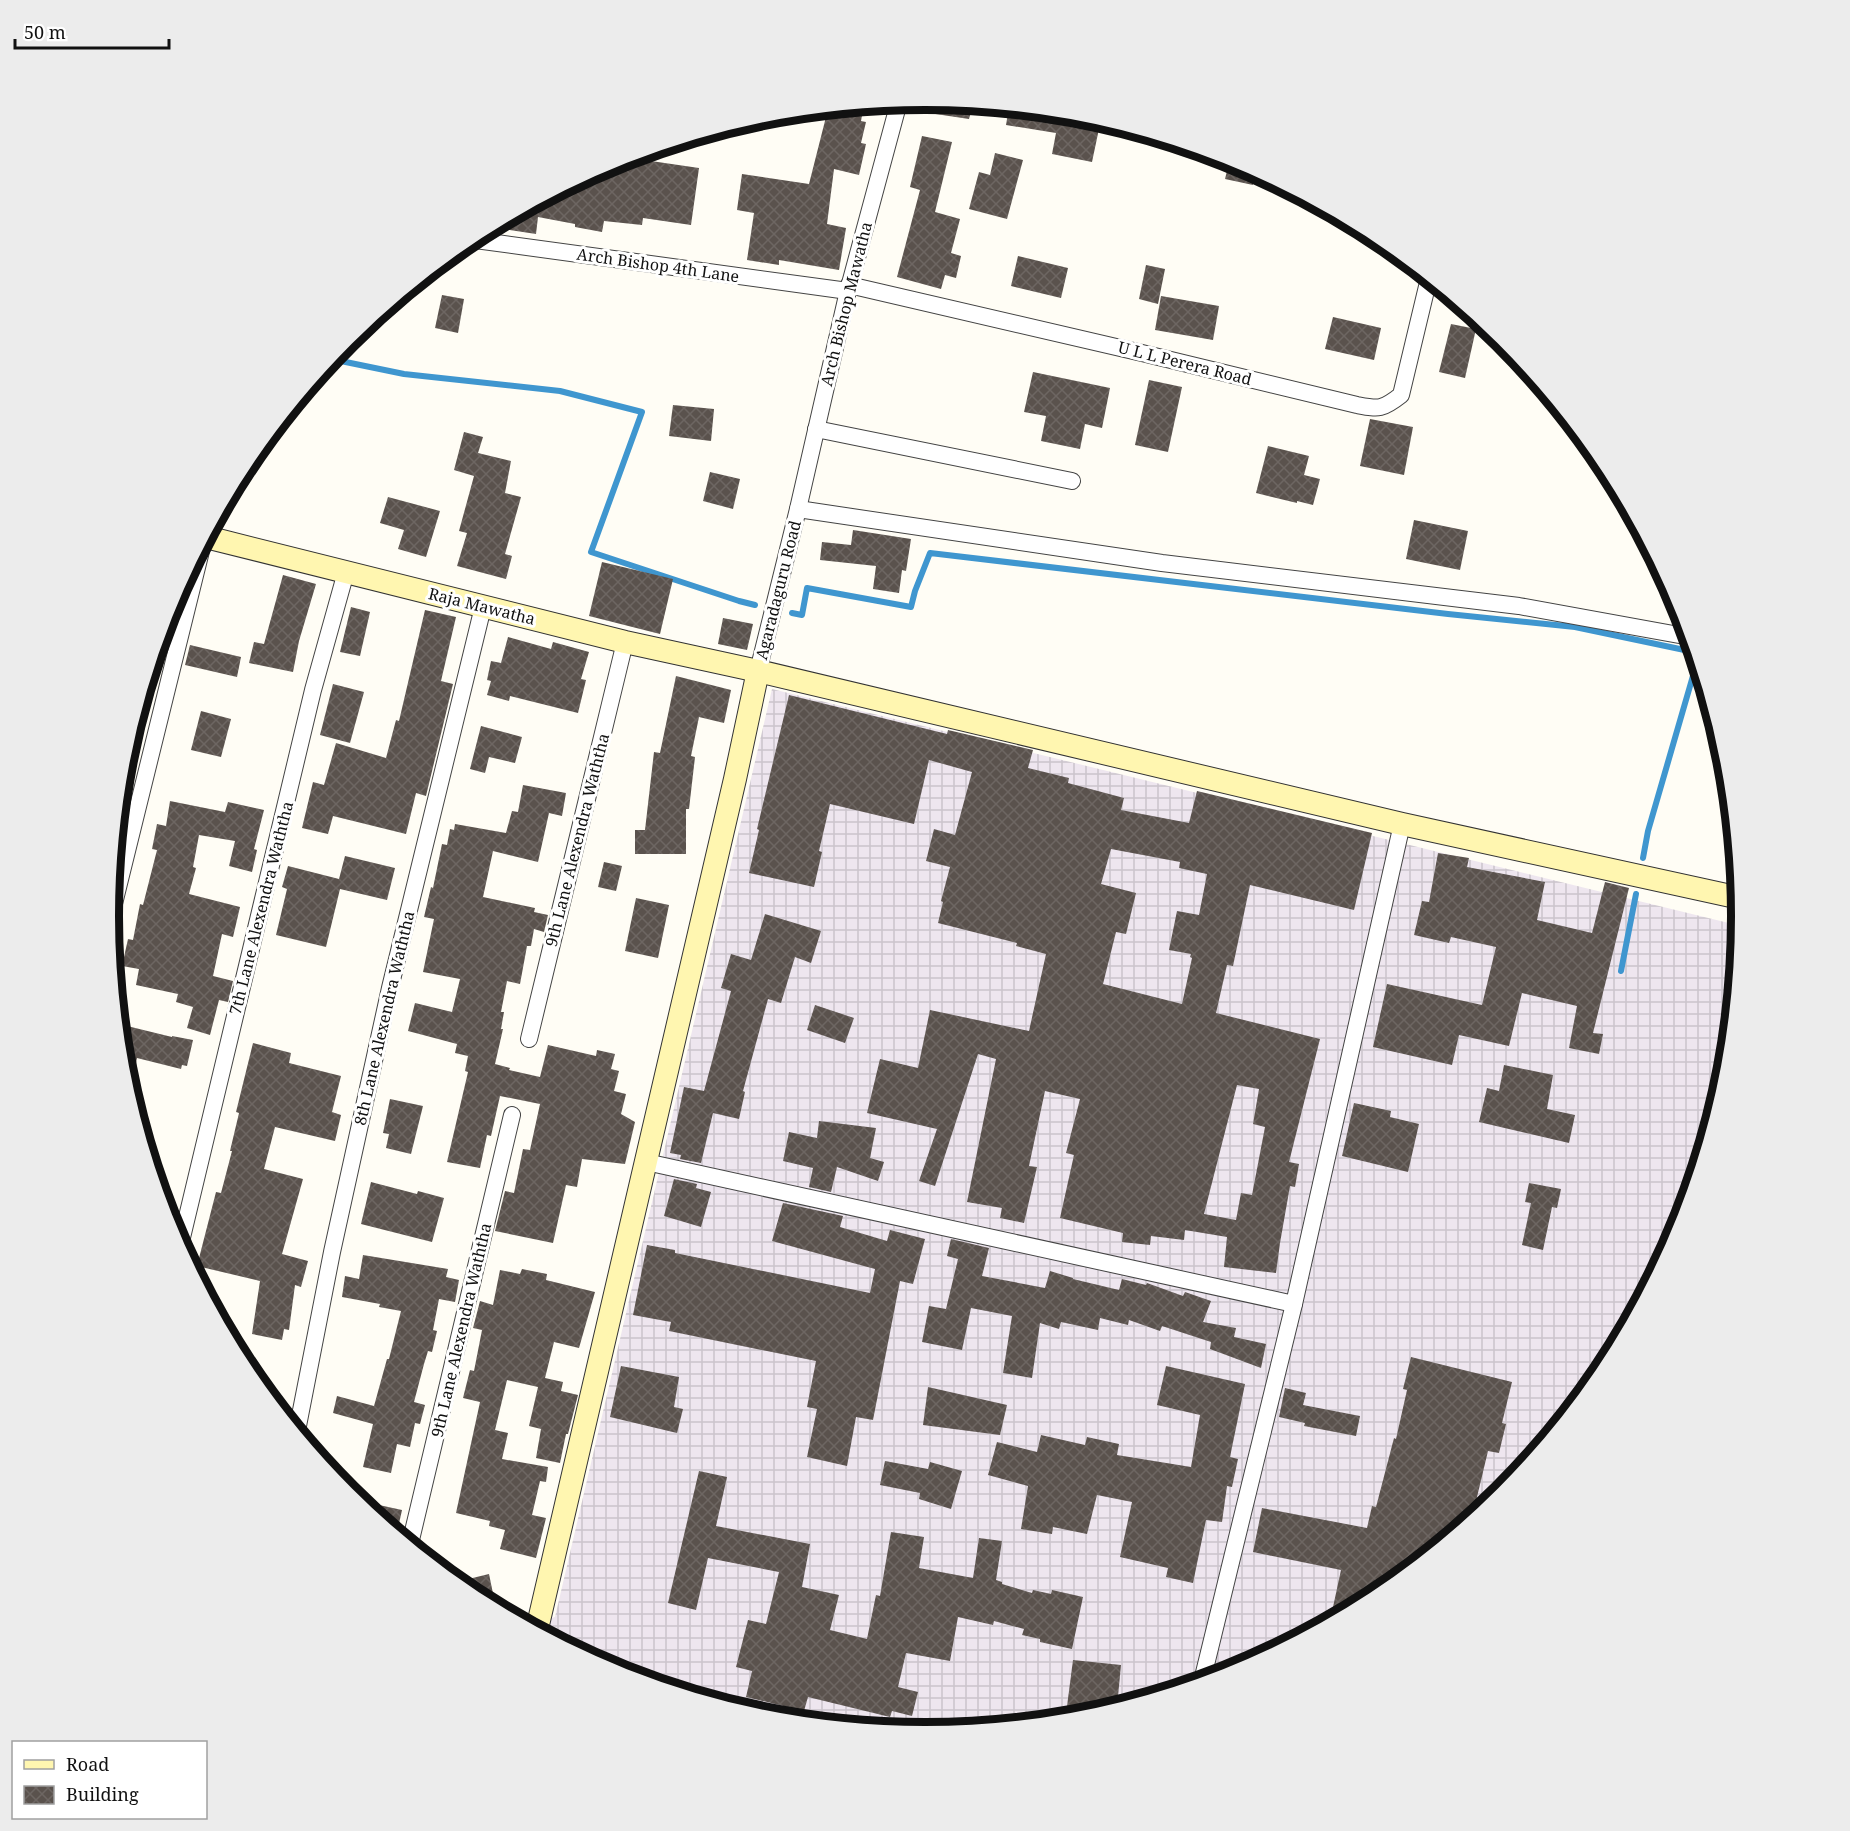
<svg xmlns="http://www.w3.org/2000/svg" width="1850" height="1831" viewBox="0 0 1850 1831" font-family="'Noto Serif',serif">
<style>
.industrial{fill:url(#industrial-grid)}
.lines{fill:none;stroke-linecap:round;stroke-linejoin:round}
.stream{stroke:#3f96cf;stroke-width:6}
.building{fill:url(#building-cross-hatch);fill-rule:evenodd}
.street-casing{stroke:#444;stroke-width:18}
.secondary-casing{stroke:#333;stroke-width:24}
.street{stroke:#fff;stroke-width:16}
.secondary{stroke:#fff6b0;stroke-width:22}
.labels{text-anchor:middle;stroke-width:6;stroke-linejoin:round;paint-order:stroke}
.street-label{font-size:16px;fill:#111;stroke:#fff}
.rim{fill:none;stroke:#111;stroke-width:8}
</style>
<defs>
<pattern id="industrial-grid" width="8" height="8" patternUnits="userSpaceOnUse" patternTransform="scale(1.5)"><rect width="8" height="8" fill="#eee6ef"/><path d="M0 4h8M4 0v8" fill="none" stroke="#cbc4cc"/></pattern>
<pattern id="building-cross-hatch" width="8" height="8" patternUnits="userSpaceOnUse" patternTransform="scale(1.5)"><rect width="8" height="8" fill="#5a524d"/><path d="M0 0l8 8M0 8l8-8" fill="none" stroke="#6d6662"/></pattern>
</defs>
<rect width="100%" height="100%" fill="#fffdf5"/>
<path class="industrial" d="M772 689 1741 926 1726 1075 1679 1228 1604 1369 1502 1493 1378 1595 1237 1670 1084 1716 925 1732 765 1716 612 1670 528 1625 555 1617Z"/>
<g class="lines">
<g class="stream">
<path d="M331 359 404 374 560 391 642 412 591 552 739 601 755 605"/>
<path d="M792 613 802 615 807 588 911 607 915 591 930 553 1448 614 1575 627 1694 652"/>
<path d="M1643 858 1648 831 1697 662"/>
<path d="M1621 971 1636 894"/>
</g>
</g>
<g class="building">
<path d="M924 99 973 104 969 119 922 112Z"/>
<path d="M864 105 861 121 866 122 861 143 866 144 859 175 834 169 827 224 846 228 839 270 779 260V265L747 260 754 213 737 210 742 174 809 184 828 109Z"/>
<path d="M1009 107 1036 110 1100 124 1092 162 1052 154 1056 133 1006 125Z"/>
<path d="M922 136 952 142 935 212 960 219 951 253 961 256 956 278 945 275 941 289 897 277 920 190 910 187Z"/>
<path d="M995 153 1023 160 1007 219 969 209 979 172 990 175Z"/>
<path d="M636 154 652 156 651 161 699 168 691 225 643 218 642 225 604 221 602 232 575 227V224L538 217 536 234 489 227 593 172 615 175 617 160Z"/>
<path d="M1230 159 1256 171 1253 185 1225 179Z"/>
<path d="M1018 256 1068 268 1061 298 1011 286Z"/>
<path d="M1146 265 1165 269 1158 304 1139 299Z"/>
<path d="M442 295 464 299 458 333 435 328Z"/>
<path d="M1161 296 1219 306 1213 340 1155 330Z"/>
<path d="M1333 317 1381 328 1374 360 1325 349Z"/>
<path d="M1451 324 1476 329 1465 378 1439 372Z"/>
<path d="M1033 372 1110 388 1102 428 1085 424 1080 449 1041 441 1046 416 1024 412Z"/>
<path d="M1149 380 1182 387 1168 452 1135 445Z"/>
<path d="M673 405 714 409 711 441 669 436Z"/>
<path d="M1370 419 1413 427 1404 475 1360 466Z"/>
<path d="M464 432 483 437 478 453 511 461 505 493 521 497 505 554 512 556 506 579 457 566 467 533 459 531 474 476 454 470Z"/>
<path d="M1268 446 1309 456 1304 475 1320 479 1313 505 1297 501V503L1256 493Z"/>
<path d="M710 472 740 479 733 509 703 501Z"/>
<path d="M388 497 440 511 426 557 398 549 404 530 380 523Z"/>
<path d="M1414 520 1468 531 1460 570 1406 559Z"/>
<path d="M853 530 911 539 906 571 902 570 899 593 873 589 876 566 820 560 822 542 851 545Z"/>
<path d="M602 562 673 579 660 634 589 616Z"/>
<path d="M283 575 316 584 299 641 293 672 249 663 254 642 264 644Z"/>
<path d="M351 607 370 612 360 656 340 652Z"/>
<path d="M425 610 456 617 441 681 453 684 426 796 416 793 406 834 333 816 328 834 302 828 313 782 324 785 336 743 386 758 396 720 399 721Z"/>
<path d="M723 618 753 624 747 650 718 644Z"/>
<path d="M508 637 551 649 553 642 589 652 581 679 586 680 578 713 510 696 509 701 487 695 491 681 487 680 491 661 501 663Z"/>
<path d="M190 645 241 657 237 677 185 665Z"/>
<path d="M676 676 731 690 724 723 699 717 691 756 695 757 689 809H686V854H635V830H645L654 752 660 753Z"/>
<path d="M333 684 364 692 350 743 320 735Z"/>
<path d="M789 695 947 734 948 730 1033 750 1028 768 1069 778 1068 783 1124 798 1121 810 1189 823 1197 791 1372 833 1354 910 1250 885 1233 966 1227 965 1216 1013 1320 1039 1289 1162 1299 1164 1295 1187 1290 1186 1280 1243 1276 1273 1224 1267 1227 1237 1185 1230 1184 1240 1151 1236 1150 1245 1122 1242 1123 1233 1060 1218 1074 1155 1066 1153 1080 1099 1045 1091 1029 1166 1037 1167 1024 1223 1000 1218 1002 1208 967 1202 996 1059 978 1054 935 1186 919 1181 937 1129 867 1113 880 1059 918 1068 930 1010 1029 1031 1046 954 1016 946 1017 943 938 923 943 902 941 901 950 867 926 861 934 829 955 835 972 772 929 760 914 824 830 804 819 851 822 852 814 887 749 873 759 830 757 829ZM1111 849 1180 862 1179 868 1207 874 1199 915 1177 911 1169 950 1191 954 1190 957 1192 958 1182 1004 1103 984 1116 932 1126 934 1136 893 1101 884ZM1237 1085 1259 1089 1253 1124 1265 1127 1252 1195 1241 1193 1236 1220 1204 1214Z"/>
<path d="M201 711 231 719 221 757 191 750Z"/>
<path d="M481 726 522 737 515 763 489 757 485 773 470 769Z"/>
<path d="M523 785 566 793 562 816 549 813 538 862 493 851 483 897 535 908 534 912 548 915 544 932 534 929 531 946H527L520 984 507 981 501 1012H504L501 1029H503L495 1064 510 1068 509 1070 540 1077 548 1045 596 1056 597 1050 615 1054 611 1069 619 1071 614 1091 626 1094 621 1114 635 1122 625 1164 582 1159 577 1187 566 1185 553 1243 495 1231 505 1191 514 1193 523 1149 530 1150 540 1104 500 1096 491 1136 487 1135 480 1168 447 1162 468 1072 465 1071 468 1056 455 1053 457 1044 408 1031 415 1003 452 1012 460 979 423 972 434 919 424 917 431 887 433 888 442 844 447 845 450 829 454 830 455 824 506 833 512 811 518 812Z"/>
<path d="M170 801 225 812 228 802 264 810 254 849 257 850 252 872 229 866 235 841 199 835 193 867 196 868 189 894 240 907 233 937 222 934 213 976 233 981 228 1002 219 1000 210 1035 187 1028 193 1007 176 1002 178 994 136 985 139 969 122 966 128 939 133 940 140 904 143 905 157 850 152 849 157 824 166 826Z"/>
<path d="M1438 853 1469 858 1467 867 1545 882 1537 920 1592 933 1605 882 1629 888 1593 1033 1603 1034 1599 1054 1569 1048 1577 1006 1522 993 1509 1046 1459 1035 1452 1065 1373 1047 1387 984 1482 1005 1496 947 1451 937 1449 943 1414 935 1422 901 1429 902Z"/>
<path d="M345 856 395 868 387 900 340 889 326 947 276 935 287 889 282 887 288 866 339 879Z"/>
<path d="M604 862 622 866 616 891 598 887Z"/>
<path d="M636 898 669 905 658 958 625 951Z"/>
<path d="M765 914 821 931 811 963 795 957 781 1003 768 999 743 1091 745 1092 739 1119 713 1113 701 1163 680 1159 681 1155 670 1153 684 1087 704 1091 731 991 721 988 731 954 751 960Z"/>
<path d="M815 1005 854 1018 845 1043 807 1030Z"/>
<path d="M119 1024 172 1037V1036L193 1040 187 1066 182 1065 181 1069 137 1058 136 1063 123 1060Z"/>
<path d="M253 1043 291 1053 289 1063 341 1076 332 1112 341 1115 335 1141 275 1127 264 1169 303 1179 282 1254 308 1261 301 1287 295 1285 289 1330 284 1329 282 1340 252 1334 260 1281 197 1266 216 1192 221 1193 232 1151H230L239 1113 236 1112Z"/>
<path d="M1504 1065 1553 1075 1547 1109 1575 1115 1569 1143 1479 1122 1487 1088 1499 1091Z"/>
<path d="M390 1099 423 1106 411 1154 386 1148 389 1134 383 1133Z"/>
<path d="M1354 1103 1391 1111 1390 1117 1419 1124 1408 1172 1342 1156Z"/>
<path d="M819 1121 876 1128 870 1158 884 1162 878 1181 837 1167 831 1192 809 1187 813 1168 783 1161 789 1132 817 1138Z"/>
<path d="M674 1179 697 1184 696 1188 711 1192 701 1227 664 1216Z"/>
<path d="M371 1182 417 1194 418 1191 444 1198 432 1242 361 1224Z"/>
<path d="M1529 1183 1561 1189 1557 1208 1552 1207 1543 1250 1522 1245 1531 1203 1525 1202Z"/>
<path d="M783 1203 843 1216 840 1227 887 1241 890 1230 925 1239 913 1284 900 1281 873 1420 856 1417 847 1466 807 1457 817 1409 807 1407 816 1361 669 1331 671 1322 633 1315 647 1245 675 1250V1253L870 1293 875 1269 772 1241Z"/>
<path d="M951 1239 989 1248 982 1276 1045 1288 1050 1271 1073 1278V1279L1119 1290 1122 1279 1146 1285 1147 1283 1183 1296 1185 1292 1211 1301 1203 1322 1236 1328 1234 1337 1266 1344 1261 1368 1210 1349 1211 1342 1162 1326 1160 1331 1129 1320 1128 1325 1100 1318 1098 1330 1061 1322 1059 1329 1040 1323 1032 1378 1003 1373 1012 1316 971 1308 962 1350 922 1342 929 1306 946 1309 958 1259 947 1256Z"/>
<path d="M363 1255 448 1269 446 1277 459 1280 455 1302 439 1299 433 1330 437 1331 432 1352 428 1351 424 1364 414 1402 425 1405 420 1424 415 1423 410 1447 397 1444 391 1473 363 1467 373 1424 333 1413 337 1396 374 1406 387 1359H389L401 1311 379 1307 380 1304 342 1297 345 1276 359 1279Z"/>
<path d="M522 1269 547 1274 546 1280 595 1292 579 1348 554 1342 545 1378 563 1382 561 1391 578 1395 568 1434H566L560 1463 536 1458 541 1429 529 1426 538 1387 507 1380 495 1430 508 1433 502 1459 548 1467 546 1482 540 1481 532 1515 546 1518 536 1558 500 1549 505 1530 489 1526 490 1521 456 1513 480 1402 463 1398 470 1370 474 1371 482 1330 473 1328 480 1301 493 1305 500 1270 520 1274Z"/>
<path d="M1411 1357 1512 1382 1502 1423 1506 1424 1499 1453 1488 1451 1472 1518 1378 1595 1330 1621 1341 1570 1253 1552 1262 1508 1367 1528 1372 1506 1376 1507 1394 1438 1396 1439 1407 1390 1403 1389Z"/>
<path d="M621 1366 679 1377 674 1407 683 1409 677 1433 610 1417Z"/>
<path d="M1166 1366 1245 1384 1230 1457 1238 1459 1232 1487 1227 1486 1222 1522 1206 1520 1193 1583 1166 1577 1168 1568 1120 1557 1132 1502 1097 1495 1087 1534 1053 1527 1052 1534 1021 1529 1028 1486 988 1475 997 1442 1037 1452 1041 1435 1085 1445 1087 1437 1119 1444 1117 1455 1191 1467 1200 1415 1157 1405Z"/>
<path d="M928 1387 1007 1405 1000 1435 923 1425Z"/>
<path d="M1285 1388 1306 1393 1303 1405 1360 1416 1356 1436 1304 1426 1305 1423 1279 1417Z"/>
<path d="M885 1461 928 1469 930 1462 962 1471 951 1509 919 1499 920 1493 880 1485Z"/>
<path d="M699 1471 727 1477 716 1526 810 1544 802 1587 839 1595 830 1630 867 1639 876 1595 880 1596 891 1532 924 1537 919 1568 973 1578 979 1538 1002 1541 996 1580 1002 1582V1584L1032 1593 1033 1590 1051 1594 1052 1590 1083 1597 1072 1649 1040 1642V1639L1022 1635 1024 1629 994 1621 993 1625 958 1617 950 1661 906 1653 898 1687 918 1692 912 1716 892 1711 890 1717 808 1697 804 1711 746 1697 752 1671 736 1667 748 1620 766 1624 779 1572 708 1558 696 1610 668 1603Z"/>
<path d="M356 1500 402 1510 397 1533 393 1530Z"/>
<path d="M489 1574 496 1608 471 1594 456 1582Z"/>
<path d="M1073 1660 1121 1665 1117 1707 1086 1716 1066 1714Z"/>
</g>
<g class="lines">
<g class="street-casing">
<g id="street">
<path d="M468 239 848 291"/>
<path d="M849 285 1142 353 1357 405C1379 409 1382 410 1401 395L1429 278"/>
<path d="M816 429 1072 481"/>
<path d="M798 509 1162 563 1519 606 1690 637"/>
<path d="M758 671 798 509 848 291 899 102"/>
<path d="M109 924 203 543"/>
<path d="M529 1039 625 642"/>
<path d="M646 1162 1294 1304"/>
<path d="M180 1246 313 690 346 572"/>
<path d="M297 1431 332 1252 390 988 483 607"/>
<path d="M410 1544 512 1115"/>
<path d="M1202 1681 1294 1304 1402 824"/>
</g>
</g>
<g class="secondary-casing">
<g id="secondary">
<path d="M206 537 625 642 758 671 1402 824 1740 898"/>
<path d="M537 1629 735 779 758 671"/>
</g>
</g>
<use href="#street" class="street"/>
<use href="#secondary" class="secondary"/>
</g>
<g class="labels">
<g class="street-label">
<text transform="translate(658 265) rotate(8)" y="6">Arch Bishop 4th Lane</text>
<text transform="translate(846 304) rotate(-76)" y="6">Arch Bishop Mawatha</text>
<text transform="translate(1185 363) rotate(14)" y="6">U L L Perera Road</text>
<text transform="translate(778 590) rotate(-76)" y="6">Agaradaguru Road</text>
<text transform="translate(482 606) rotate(14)" y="6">Raja Mawatha</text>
<text transform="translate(577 840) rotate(-76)" y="6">9th Lane Alexendra Waththa</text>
<text transform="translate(261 908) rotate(-76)" y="6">7th Lane Alexendra Waththa</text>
<text transform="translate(384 1018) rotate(-77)" y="6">8th Lane Alexendra Waththa</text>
<text transform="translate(461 1330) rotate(-77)" y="6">9th Lane Alexendra Waththa</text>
</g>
</g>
<path d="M0 0H1850V1831H0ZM119 916a806 806 0 1 1 1612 0a806 806 0 1 1-1612 0Z" fill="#ececec" fill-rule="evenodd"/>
<path class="rim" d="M119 916a806 806 0 1 1 1612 0a806 806 0 1 1-1612 0Z"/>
<rect x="12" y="1741" width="195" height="78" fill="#ffffff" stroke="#a0a0a0" stroke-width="1.5"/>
<rect x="24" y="1760" width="30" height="9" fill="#fff6b0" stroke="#a0a0a0" stroke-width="1.5"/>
<text x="66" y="1771" font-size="18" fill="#111111">Road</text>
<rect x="24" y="1786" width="30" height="18" fill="url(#building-cross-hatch)" stroke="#a0a0a0" stroke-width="1.5"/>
<text x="66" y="1801" font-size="18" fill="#111111">Building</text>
<path d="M15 39v9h154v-9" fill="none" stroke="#111111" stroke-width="3"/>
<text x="24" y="39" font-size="18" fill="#111111" stroke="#ffffff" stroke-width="4.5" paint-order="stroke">50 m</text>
</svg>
